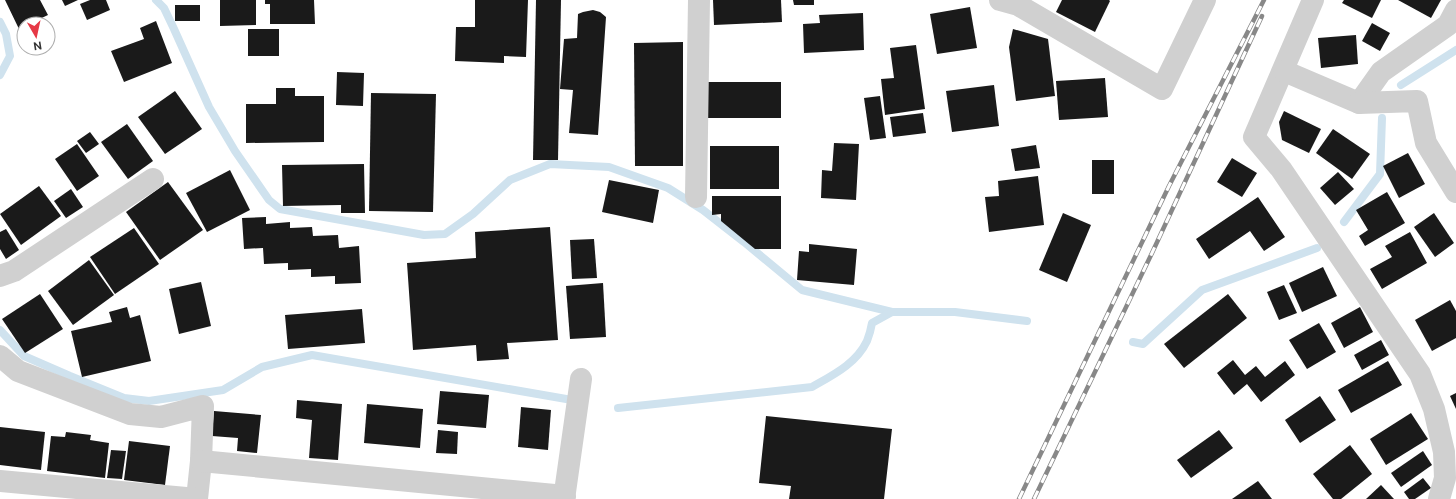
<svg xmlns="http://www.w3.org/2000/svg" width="1456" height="499" viewBox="0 0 1456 499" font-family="'Public Sans',sans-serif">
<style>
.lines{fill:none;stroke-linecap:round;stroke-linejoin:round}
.stream{stroke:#cfe2ee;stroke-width:8}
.building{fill:#1a1a1a}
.street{stroke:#d0d0d0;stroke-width:22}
.rail-casing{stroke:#888;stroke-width:4.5}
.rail{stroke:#fff;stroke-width:3;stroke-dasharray:9;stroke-linecap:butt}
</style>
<rect width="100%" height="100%" fill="#fff"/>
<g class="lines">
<g class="stream">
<path d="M156 0 164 8 174 29 209 107 235 151 269 200 280 209 424 235 445 234 473 214 510 180 550 164 609 167 668 188 703 210 744 242 802 290 892 312"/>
<path d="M0 22 6 34 10 56 0 75"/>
<path d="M1401 85 1456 50"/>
<path d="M1344 222 1380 174 1382 118"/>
<path d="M0 330 24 356 70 376 124 398 149 401 223 390 262 367 312 355 572 400"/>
<path d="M1133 342 1143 344 1202 290 1317 248"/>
<path d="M618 408 812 387C833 375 856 364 867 341 869 336 871 329 872 323L892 312H955L1027 321"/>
</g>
</g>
<g class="building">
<path d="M5 0H40L48 15 29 24H24V26L19 29Z"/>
<path d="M62 0H78L65 6Z"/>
<path d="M90 0H106L110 10 87 20 80 4Z"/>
<path d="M220 0H256V25L220 26Z"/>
<path d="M265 0H314L315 24H270V4H265Z"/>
<path d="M475 0H528L526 57 504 56V63L455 61 456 27H475Z"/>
<path d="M536 0H561L558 160H533Z"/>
<path d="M713 0H781L782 22 714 25Z"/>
<path d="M793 0H814V5H794Z"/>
<path d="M1062 0H1109L1110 1 1095 32 1056 12Z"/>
<path d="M1344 0H1381L1372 18 1342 3Z"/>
<path d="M1398 0H1441L1431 18Z"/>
<rect x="175" y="5" width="25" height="16"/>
<path d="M970 7 977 48 937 54 930 14Z"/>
<path d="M593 10 600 12 606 17 598 135 569 133 573 90 560 89 564 39 577 38 578 14 583 12Z"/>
<path d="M863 13 864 50 804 53 803 24 820 23 819 15Z"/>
<path d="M156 21 172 63 124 82 111 51 144 39 140 28Z"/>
<path d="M1372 23 1390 33 1380 51 1362 41Z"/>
<rect x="248" y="29" width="31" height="27"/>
<path d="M1013 29 1048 39 1055 96 1016 101 1009 47Z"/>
<path d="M1356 35 1358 64 1321 68 1318 38Z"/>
<path d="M683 42V166H635L634 43Z"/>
<path d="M916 45 925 109 885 115 881 79 894 78 890 48Z"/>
<path d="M337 72 364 73 363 106 336 105Z"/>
<path d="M1105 78 1108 117 1059 120 1056 81Z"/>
<rect x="706" y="82" width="75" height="36"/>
<path d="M994 85 999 126 952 132 946 91Z"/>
<path d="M276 88H295V96H324V142L246 143V104H276Z"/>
<path d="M175 91 202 129 165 154 138 117Z"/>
<path d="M371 93 436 94 433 212 369 211Z"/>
<path d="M880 96 886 138 870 140 864 98Z"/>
<path d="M1284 111 1321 129 1309 153 1282 140 1279 122Z"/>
<path d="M923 113 926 133 893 137 890 117Z"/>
<path d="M127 124 153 161 128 179 101 142Z"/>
<path d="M1333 129 1370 154 1352 179 1316 153Z"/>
<path d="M90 132 99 144 86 153 77 141Z"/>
<path d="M834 143 859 144 856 200 821 198 822 170 832 171Z"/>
<path d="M77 144 99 176 77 191 55 159Z"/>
<path d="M1036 145 1040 168 1015 171 1011 149Z"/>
<rect x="710" y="146" width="69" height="43"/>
<path d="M1408 153 1425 184 1399 198 1383 166Z"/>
<path d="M1232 158 1257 173 1242 197 1217 182Z"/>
<rect x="1092" y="160" width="22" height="34"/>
<path d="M364 164 365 213H341V205L283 206 282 165Z"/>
<path d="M230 170 250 210 207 232 186 193Z"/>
<path d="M1338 172 1354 189 1335 205 1320 188Z"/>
<path d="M1038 176 1044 225 989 232 985 197 999 196 998 181Z"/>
<path d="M609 180 659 190 653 223 602 212Z"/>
<path d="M168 182 203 230 160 260 126 212Z"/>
<path d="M39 186 61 216 21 245 0 214Z"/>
<path d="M71 189 83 207 66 218 54 201Z"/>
<path d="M1387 192 1405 223 1365 246 1359 236 1368 230 1356 210Z"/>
<path d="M712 196H781V249H755L721 221V214L712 215Z"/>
<path d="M1258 197 1285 237 1264 251 1250 231 1209 259 1196 239Z"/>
<path d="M1063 213 1091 225 1067 282 1039 270Z"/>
<path d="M1434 213 1454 243 1435 257 1414 227Z"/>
<path d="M266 217V224L290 222V228L312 227 313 236 338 235 339 248 359 246 361 283 335 284V276L311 277V269L288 270V263L264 264 263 248 244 249 242 218Z"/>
<path d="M550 227 558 340 507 343 509 359 477 361 476 345 413 350 407 263 476 258 475 232Z"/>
<path d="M134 228 159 264 115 294 90 257Z"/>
<path d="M6 229 19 250 6 259 0 249V232Z"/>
<path d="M1410 232 1427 263 1382 289 1370 269 1392 257 1385 246Z"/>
<path d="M594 239 597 278 572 279 570 240Z"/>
<path d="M809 244 857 249 854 285 797 280 799 251 809 252Z"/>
<path d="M89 260 114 295 73 325 48 291Z"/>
<path d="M1323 267 1337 296 1302 312 1289 283Z"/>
<path d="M201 282 211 326 179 334 169 289Z"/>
<path d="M603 283 606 337 570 339 566 286Z"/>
<path d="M1284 285 1297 313 1279 320 1267 292Z"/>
<path d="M40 294 63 329 25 353 2 319Z"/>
<path d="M1228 294 1247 318 1184 368 1164 344Z"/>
<path d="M1450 300 1456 311V338L1432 351 1415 320Z"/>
<path d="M127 307 130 318 140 315 151 361 82 377 71 331 112 322 109 312Z"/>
<path d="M1360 307 1373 332 1344 348 1331 323Z"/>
<path d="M362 309 365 343 288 349 285 315Z"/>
<path d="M1319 323 1336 352 1307 369 1289 340Z"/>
<path d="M1381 340 1389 355 1362 370 1354 355Z"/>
<path d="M1233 360 1245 375 1256 366 1265 377 1285 361 1295 375 1261 402 1247 384 1234 395 1217 373Z"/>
<path d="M1388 361 1402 385 1351 413 1338 390Z"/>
<path d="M440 391 489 395 486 428 437 424Z"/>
<path d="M1456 393V409L1450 396Z"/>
<path d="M1320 396 1336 420 1300 443 1285 420Z"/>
<path d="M297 400 342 404 338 460 309 458 312 420 296 418Z"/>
<path d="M367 404 423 409 420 448 364 443Z"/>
<path d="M521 407 551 410 548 450 518 447Z"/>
<path d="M214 411 261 415 257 453 237 451 238 438 212 436Z"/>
<path d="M1411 413 1428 439 1386 465 1370 439Z"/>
<path d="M766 416 892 429 884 499H789L791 486 759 483Z"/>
<path d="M0 427 45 432 41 470 0 465Z"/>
<path d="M438 430 458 432 457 454 436 453Z"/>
<path d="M1219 430 1233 448 1191 478 1177 460Z"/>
<path d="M66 432 91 435 90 440 109 443 105 478 47 471 51 436 65 437Z"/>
<path d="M129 441 170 446 165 485 124 480Z"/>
<path d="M1350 445 1372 474 1341 499H1333L1313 474Z"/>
<path d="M111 450 126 451 122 479 107 478Z"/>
<path d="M1423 451 1432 465 1401 487 1391 473Z"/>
<path d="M1423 478 1431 488 1415 499H1409L1404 492Z"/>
<path d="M1258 481 1272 499H1232Z"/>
<path d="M1381 485 1394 499H1366Z"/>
</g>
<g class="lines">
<g class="street">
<path d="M1000 0 1018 5 1162 89 1205 0"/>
<path d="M1313 0 1254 137 1281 169 1420 374 1434 409 1444 452 1445 478 1439 499"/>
<path d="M1284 71 1359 103 1381 72 1448 25 1456 10"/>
<path d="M1359 103 1417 101 1426 143 1456 192"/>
<path d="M696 197 699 0"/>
<path d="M0 276 14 271 153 179"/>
<path d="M0 356 18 371 130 414 161 417 203 406 201 461 197 499"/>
<path d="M201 461 565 496"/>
<path d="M0 481 197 499"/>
<path d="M564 499 581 379"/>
</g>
<g class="rail-casing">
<g id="rail">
<path d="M1019 499 1169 186 1264 0"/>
<path d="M1034 499 1152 253 1262 16"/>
</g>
</g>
<use href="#rail" class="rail"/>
</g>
<g transform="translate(36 36) rotate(171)"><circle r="19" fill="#ffffff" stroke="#adadad"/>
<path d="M0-3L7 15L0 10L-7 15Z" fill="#e63946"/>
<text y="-6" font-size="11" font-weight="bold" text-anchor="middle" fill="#333333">N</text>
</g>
</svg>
